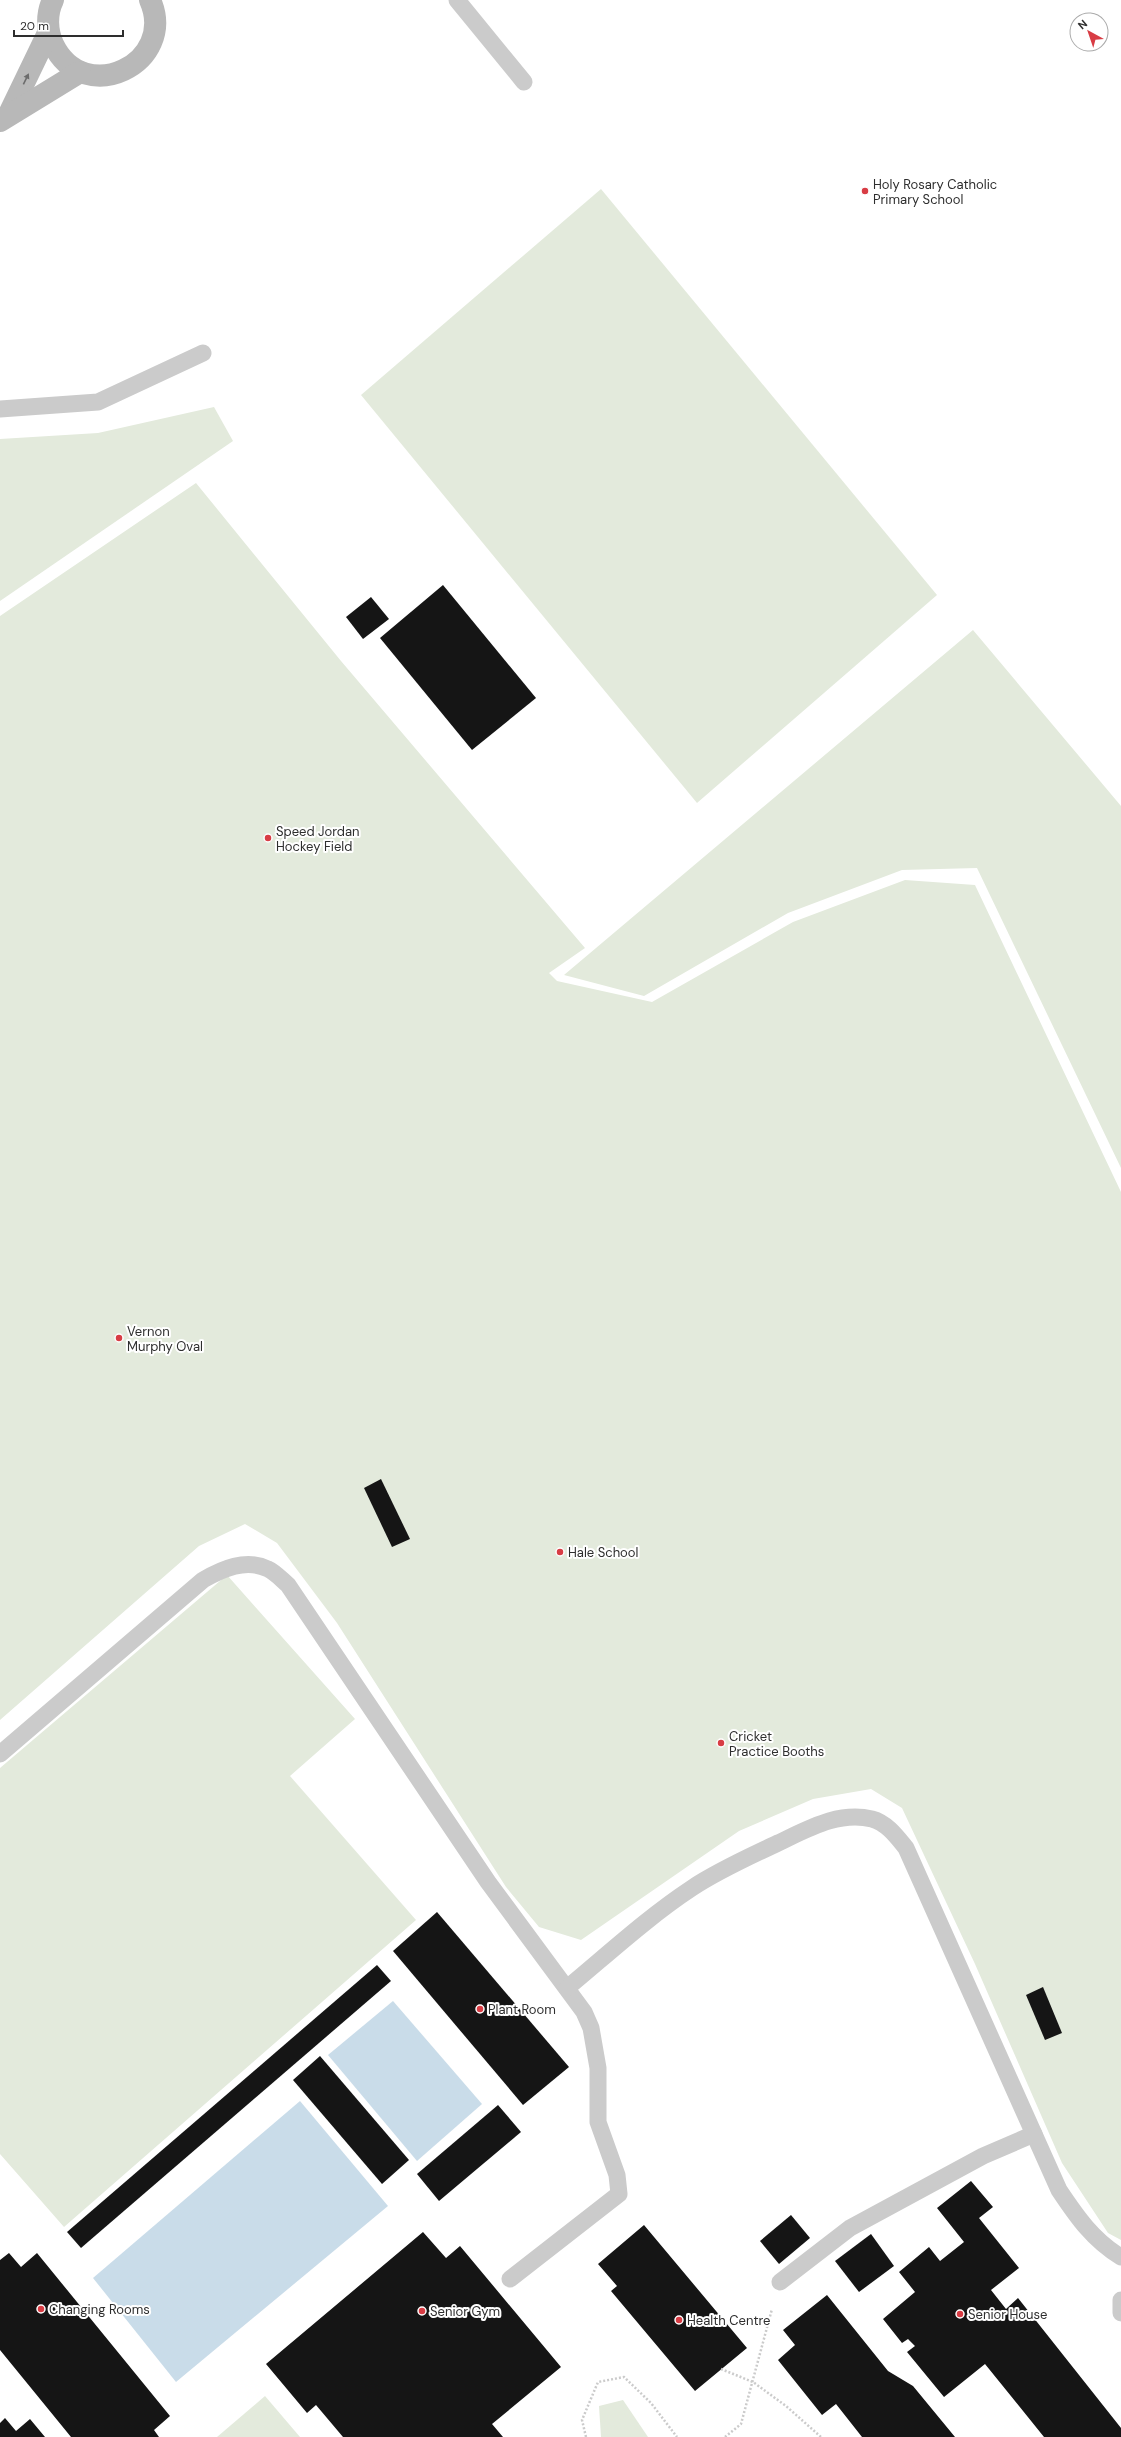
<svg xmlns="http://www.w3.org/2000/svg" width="1121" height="2437" viewBox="0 0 1121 2437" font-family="'DM Sans',sans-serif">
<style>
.green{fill:#e3eadc}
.water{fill:#c9dce9}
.building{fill:#151515}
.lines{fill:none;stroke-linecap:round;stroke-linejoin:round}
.path{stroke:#cbcbcb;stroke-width:2.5;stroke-dasharray:2 2;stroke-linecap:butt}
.lane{stroke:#cbcbcb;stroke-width:17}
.secondary{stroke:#b8b8b8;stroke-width:22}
.oneway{fill:#6c6c6c}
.poi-dot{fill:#d83c44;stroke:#fff;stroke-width:1.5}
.labels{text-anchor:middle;stroke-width:4;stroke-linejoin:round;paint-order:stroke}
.poi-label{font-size:13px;fill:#2e2e2e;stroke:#fff;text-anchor:start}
</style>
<rect width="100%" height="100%" fill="#fff"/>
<g class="green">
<path d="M601 189 937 595 697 803 361 395Z"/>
<path d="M214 407 233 441 0 601V439L98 433Z"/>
<path d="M196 483 341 661 585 948 549 973 557 981 652 1002 793 922 905 880 975 885 1121 1192V2240L1108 2233 1062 2163 975 1964 902 1808 871 1789 813 1799 739 1831 581 1940 539 1927 506 1887 337 1623 277 1543 245 1524 199 1546 0 1720V616Z"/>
<path d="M973 630 1121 806V1168L977 868 902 870 788 913 644 996 564 975Z"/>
<path d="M227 1575 355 1719 290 1776 416 1920 64 2227 0 2154V1768Z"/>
<path d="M265 2396 300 2437H217Z"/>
<path d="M623 2400 648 2437H601L599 2406Z"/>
</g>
<g class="water">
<path d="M393 2001 482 2104 417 2161 328 2055Z"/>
<path d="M300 2101 388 2206 176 2382 93 2278Z"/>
</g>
<g class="building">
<path d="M443 585 536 698 472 750 380 638Z"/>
<path d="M371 597 389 619 363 639 346 617Z"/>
<path d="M381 1479 410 1539 392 1547 364 1488Z"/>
<path d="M437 1912 569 2067 523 2105 393 1951Z"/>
<path d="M377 1965 391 1981 81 2248 67 2232Z"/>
<path d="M1043 1987 1062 2033 1045 2040 1026 1995Z"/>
<path d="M320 2056 409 2160 382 2184 293 2080Z"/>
<path d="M498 2105 521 2132 439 2201 417 2174Z"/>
<path d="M971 2181 993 2207 979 2218 1019 2268 991 2290 1006 2309 1018 2298 1121 2428V2437H1044L985 2364 944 2397 907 2352 915 2346 908 2339 902 2343 883 2319 915 2292 899 2272 929 2247 940 2261 964 2242 937 2208Z"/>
<path d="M791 2215 810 2238 779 2264 760 2241Z"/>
<path d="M644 2225 747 2348 695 2391 611 2291 617 2286 598 2264Z"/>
<path d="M423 2232 446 2258 460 2246 561 2367 492 2424 503 2437H343L316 2405 307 2413 266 2364Z"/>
<path d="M871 2234 894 2266 859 2292 835 2261Z"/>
<path d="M9 2253 21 2267 37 2253 170 2416 154 2430 159 2437H71L0 2350V2260Z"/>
<path d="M827 2295 888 2371 913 2386 955 2437H862L836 2404 822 2415 778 2360 795 2345 783 2330Z"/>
<path d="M5 2418 16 2431 30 2419 45 2437H0V2423Z"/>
</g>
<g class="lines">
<g class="path">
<path d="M721 2369 753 2382 786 2406 821 2437"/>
<path d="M586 2437 582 2420 598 2382 624 2377 651 2403 677 2437"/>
<path d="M725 2437 741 2424 772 2309"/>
</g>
<g class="lane">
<path d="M457 0 524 82"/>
<path d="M0 409 98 402 203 353"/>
<path d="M0 1754 203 1580C222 1569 246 1558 268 1569 275 1572 282 1580 288 1585L488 1882 584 2012 591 2028 598 2068V2122L617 2175 619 2194 510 2279"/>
<path d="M567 1988C608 1954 648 1917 692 1888 719 1870 749 1857 778 1843 808 1829 838 1811 872 1819 887 1823 897 1837 906 1848L1059 2190C1077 2217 1093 2240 1121 2257"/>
<path d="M780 2282 850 2228 983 2156 1034 2134"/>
<path d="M1121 2300V2313"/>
</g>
<g class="secondary">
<path d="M53 0C46 14 47 31 53 44 84 109 178 63 150 0"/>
<path d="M9 114 48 33"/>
<path d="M0 121 80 72"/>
</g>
</g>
<defs><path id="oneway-solid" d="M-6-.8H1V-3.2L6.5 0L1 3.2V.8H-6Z"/></defs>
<use class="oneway" href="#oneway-solid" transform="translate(26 79) rotate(-64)"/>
<g class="poi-dot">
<circle cx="865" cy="191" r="4"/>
<circle cx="268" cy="838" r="4"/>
<circle cx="119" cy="1338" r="4"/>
<circle cx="560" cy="1552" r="4"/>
<circle cx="721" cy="1743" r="4"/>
<circle cx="480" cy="2009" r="4"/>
<circle cx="41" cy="2309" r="4"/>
<circle cx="422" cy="2311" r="4"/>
<circle cx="960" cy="2314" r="4"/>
<circle cx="679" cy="2320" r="4"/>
</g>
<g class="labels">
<g class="poi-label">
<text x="873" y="189">Holy Rosary Catholic<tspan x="873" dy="15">Primary School</tspan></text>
<text x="276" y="836">Speed Jordan<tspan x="276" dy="15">Hockey Field</tspan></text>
<text x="127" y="1336">Vernon<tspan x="127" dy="15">Murphy Oval</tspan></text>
<text x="568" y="1557">Hale School</text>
<text x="729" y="1741">Cricket<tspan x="729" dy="15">Practice Booths</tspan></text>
<text x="488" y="2014">Plant Room</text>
<text x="49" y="2314">Changing Rooms</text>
<text x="430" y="2316">Senior Gym</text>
<text x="968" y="2319">Senior House</text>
<text x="687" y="2325">Health Centre</text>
</g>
</g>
<g transform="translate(1089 32) rotate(320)"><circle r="19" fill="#ffffff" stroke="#ababab"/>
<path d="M0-3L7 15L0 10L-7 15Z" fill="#d83c44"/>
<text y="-6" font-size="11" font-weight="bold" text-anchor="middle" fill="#2e2e2e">N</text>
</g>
<path d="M14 30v6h109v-6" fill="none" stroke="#2e2e2e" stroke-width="2"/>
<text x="20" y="30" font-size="12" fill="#2e2e2e" stroke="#ffffff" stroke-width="3" paint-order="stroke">20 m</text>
</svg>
